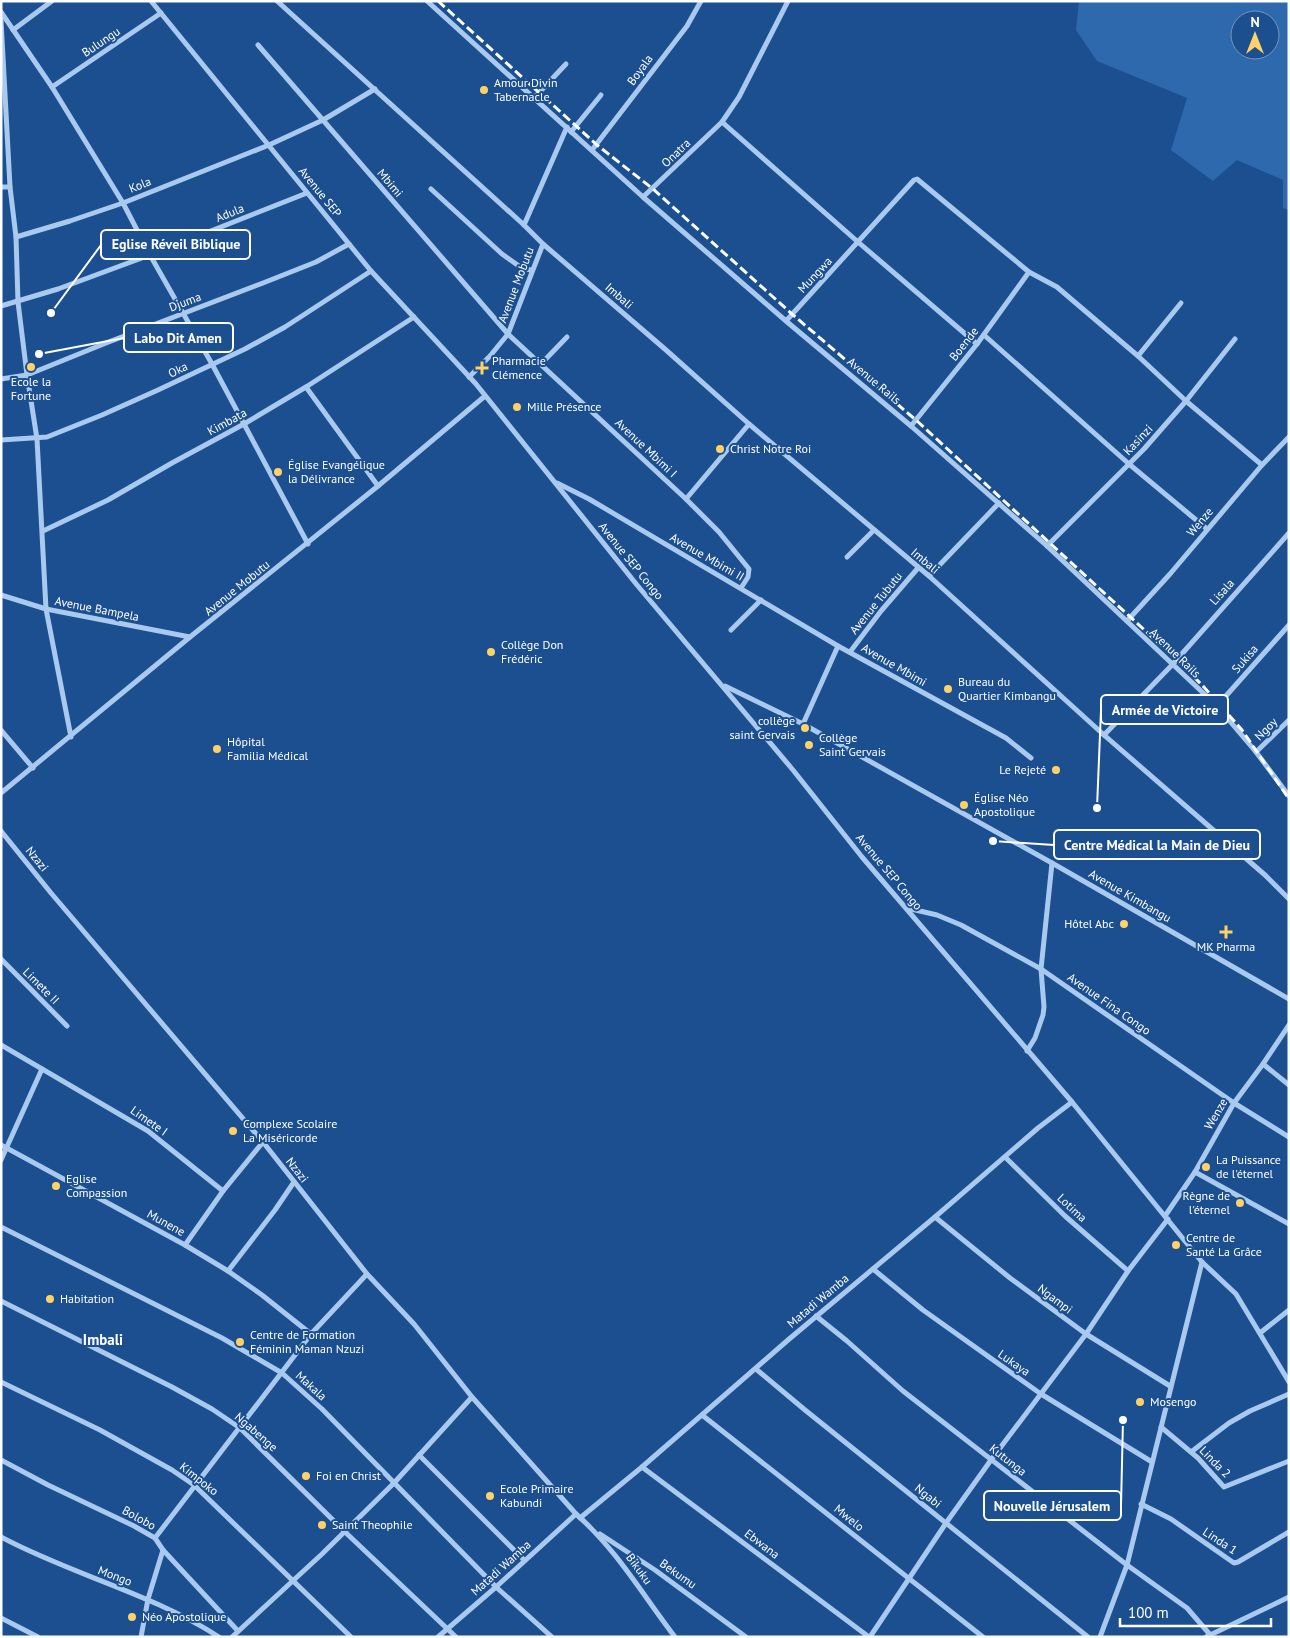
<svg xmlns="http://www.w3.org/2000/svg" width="1290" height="1638" viewBox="0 0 1290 1638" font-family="'PT Sans',sans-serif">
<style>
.green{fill:#2e69ad;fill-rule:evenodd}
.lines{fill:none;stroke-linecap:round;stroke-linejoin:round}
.street{stroke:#a9c9ee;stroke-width:5}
.rail{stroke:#fff;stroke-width:3;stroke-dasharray:9 4;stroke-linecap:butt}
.poi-dot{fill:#ffd166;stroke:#1b4f8f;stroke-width:2}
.labels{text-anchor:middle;stroke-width:4;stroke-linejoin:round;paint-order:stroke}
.street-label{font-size:12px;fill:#fff;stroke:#1b4f8f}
.poi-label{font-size:12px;fill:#fff;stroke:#1b4f8f;text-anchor:start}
.quarter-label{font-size:15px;font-weight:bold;fill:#fff;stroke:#1b4f8f}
.leader{fill:none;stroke:#fff;stroke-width:2}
.callout-dot{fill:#fff;stroke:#1b4f8f;stroke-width:2}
.callout{fill:#1b4f8f;stroke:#fff;stroke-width:2}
.callout-label{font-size:14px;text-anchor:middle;font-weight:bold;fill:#fff}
</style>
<rect width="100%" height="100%" fill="#1b4f8f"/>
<path class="green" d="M1079 1H1289V210L1283 208V180L1237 160 1213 181 1171 150 1187 98 1097 61 1076 30ZM1240 20H1270V50H1240Z"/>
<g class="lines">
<g class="street">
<path d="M151 1 371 271 476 384 637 585 793 770 862 857 1072 1102 1202 1262 1236 1294 1289 1382"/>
<path d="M277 1 524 225 543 244 666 350 749 424 929 576 1104 735 1265 875 1289 899"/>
<path d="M427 1 643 197 786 321 911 426 1047 546 1217 706 1256 752 1289 796"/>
<path d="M1 12 52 87 123 203 150 255 212 364 308 544"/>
<path d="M1 20 10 187 16 237 18 302 27 375 37 439 46 609 71 737"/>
<path d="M13 30 52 1"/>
<path d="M258 45 508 334 686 499 719 532 749 569 748 577 741 588"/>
<path d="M52 87 161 13"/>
<path d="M534 98 566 64"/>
<path d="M722 122 858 242 977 344"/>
<path d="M571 132 601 95"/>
<path d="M592 150 687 26 701 1"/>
<path d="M1 187H10"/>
<path d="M431 189 502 254 523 269 532 270"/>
<path d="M643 197 722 122 739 97 788 1"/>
<path d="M524 225 567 127"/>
<path d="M16 237 70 221 123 203 269 145 323 120 375 89"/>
<path d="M1 306 58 289 150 255 307 193"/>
<path d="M786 321 914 180 917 179 1029 272 1057 287 1138 356 1186 401 1262 465"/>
<path d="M984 335 1129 464 1207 529"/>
<path d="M1138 356 1181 303"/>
<path d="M541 364 567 337"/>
<path d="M469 377 490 356 508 334 543 244"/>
<path d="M1 379 27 375 106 343 263 283 316 262 349 244"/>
<path d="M306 387 378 486"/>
<path d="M911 426 977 344 1029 272"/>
<path d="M1 440 47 437 102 415 158 390 245 349 285 327 371 271"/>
<path d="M557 483 589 499 838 646 1006 738 1031 758"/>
<path d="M686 499 749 424"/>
<path d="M43 531 108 500 172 463 244 424 306 387 414 317"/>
<path d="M1047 546 1144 449 1186 401 1235 339"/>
<path d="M847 557 874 530"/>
<path d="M929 576 999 503"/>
<path d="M1 595 46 609 190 637"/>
<path d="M1127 621 1170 574 1262 465 1289 437"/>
<path d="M731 630 761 600"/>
<path d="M850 652 881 611 918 568"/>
<path d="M725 686 803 724 1052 863 1289 999"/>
<path d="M1217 706 1289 625"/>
<path d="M803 724 838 646"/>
<path d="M1 730 33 768"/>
<path d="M1104 735 1172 665 1289 533"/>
<path d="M1256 752 1289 720"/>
<path d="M1 793 190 637 378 486 485 396"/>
<path d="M1 831 51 893 263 1142 367 1274 414 1324 472 1397 576 1514C617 1550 642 1594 675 1637"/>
<path d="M907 908 937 915 961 925 1041 969 1234 1103 1289 1137"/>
<path d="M1 959 67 1026"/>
<path d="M1 1045 148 1131 223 1191 263 1142"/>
<path d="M1027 1051 1035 1038 1043 1015 1044 1007 1041 969 1052 863"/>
<path d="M1263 1064 1289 1085"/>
<path d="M1 1145 185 1245 228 1271 262 1295 311 1334"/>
<path d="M1005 1157 1065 1216 1128 1271"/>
<path d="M1 1160 42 1069"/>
<path d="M1195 1172 1289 1224"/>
<path d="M1165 1216 1195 1172 1234 1103 1263 1064 1289 1025"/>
<path d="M935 1217 1010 1278 1086 1334 1170 1386"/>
<path d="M1 1227 222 1338 282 1373 322 1409 496 1587 552 1637"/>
<path d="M185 1245 223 1191"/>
<path d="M873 1269 923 1310 1041 1394 1152 1462"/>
<path d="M228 1271 275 1210 294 1182"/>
<path d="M1 1301 172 1387 212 1409 240 1428 344 1531 456 1637"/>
<path d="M816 1316 847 1341 903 1391 1127 1565 1187 1608 1212 1637"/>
<path d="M1260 1333 1289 1310"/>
<path d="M756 1369 805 1410 1088 1637"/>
<path d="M1 1382 100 1430 172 1470 194 1485 351 1637"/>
<path d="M702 1415 983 1637"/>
<path d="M1161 1427 1198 1458 1224 1487 1289 1461"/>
<path d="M1191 1452 1229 1423 1250 1411 1289 1394"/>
<path d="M419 1455 524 1560"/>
<path d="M1 1460 48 1485 134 1526 155 1538 163 1550 238 1631"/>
<path d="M642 1467 869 1637"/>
<path d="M1141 1504 1171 1519 1234 1563 1238 1562 1289 1532"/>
<path d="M580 1518 642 1467 788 1340 935 1217 1038 1128 1072 1102"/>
<path d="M600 1534 655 1570 746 1637"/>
<path d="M1 1537C72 1575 151 1593 219 1637"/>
<path d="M155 1538 311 1334 367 1274"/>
<path d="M1 1618 38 1637"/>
<path d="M141 1637 148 1599 163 1550"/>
<path d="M232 1637 322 1554 394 1483 472 1397"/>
<path d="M438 1637 496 1587 576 1514"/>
<path d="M870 1637 946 1523 991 1460 1086 1334 1128 1271 1168 1219"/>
<path d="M1100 1637 1127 1565 1202 1262"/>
<path d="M1206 1637 1289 1597"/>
</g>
<path class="rail" d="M438 1 597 145 653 189 792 314 917 421 1176 659 1203 686 1242 730 1289 799"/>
</g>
<g class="poi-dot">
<circle cx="484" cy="90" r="5"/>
<circle cx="31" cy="367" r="5"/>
<path d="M479.5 360.5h5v5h5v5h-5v5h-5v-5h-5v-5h5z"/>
<circle cx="517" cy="407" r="5"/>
<circle cx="720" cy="449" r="5"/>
<circle cx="278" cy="472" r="5"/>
<circle cx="491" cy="652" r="5"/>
<circle cx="948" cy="689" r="5"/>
<circle cx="805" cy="728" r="5"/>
<circle cx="809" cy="745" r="5"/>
<circle cx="217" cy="749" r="5"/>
<circle cx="1056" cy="770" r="5"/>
<circle cx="964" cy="805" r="5"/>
<circle cx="1124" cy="924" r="5"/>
<path d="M1223.5 924.5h5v5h5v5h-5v5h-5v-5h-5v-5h5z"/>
<circle cx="233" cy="1131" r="5"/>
<circle cx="1206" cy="1167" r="5"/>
<circle cx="56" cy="1186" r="5"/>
<circle cx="1240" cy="1203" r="5"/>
<circle cx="1176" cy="1245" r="5"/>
<circle cx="50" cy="1299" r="5"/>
<circle cx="240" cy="1342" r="5"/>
<circle cx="1140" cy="1402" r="5"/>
<circle cx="306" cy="1476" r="5"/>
<circle cx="490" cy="1496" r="5"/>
<circle cx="322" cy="1525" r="5"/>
<circle cx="132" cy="1617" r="5"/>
</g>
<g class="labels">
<g class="street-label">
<text transform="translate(101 42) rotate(-34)" y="4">Bulungu</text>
<text transform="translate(640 70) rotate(-54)" y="4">Boyala</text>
<text transform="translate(676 153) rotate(-44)" y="4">Onatra</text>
<text transform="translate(390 183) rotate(50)" y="4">Mbimi</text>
<text transform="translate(140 185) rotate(-22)" y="4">Kola</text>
<text transform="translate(320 192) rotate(51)" y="4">Avenue SEP</text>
<text transform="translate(230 213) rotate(-22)" y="4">Adula</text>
<text transform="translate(815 275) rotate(-47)" y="4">Mungwa</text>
<text transform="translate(516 285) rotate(-69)" y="4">Avenue Mobutu</text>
<text transform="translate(619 296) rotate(41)" y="4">Imbali</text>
<text transform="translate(185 302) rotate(-21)" y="4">Djuma</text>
<text transform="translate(964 344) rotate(-52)" y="4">Boende</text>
<text transform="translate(178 370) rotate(-26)" y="4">Oka</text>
<text transform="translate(874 381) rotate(40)" y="4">Avenue Rails</text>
<text transform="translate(227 422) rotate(-29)" y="4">Kimbata</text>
<text transform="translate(1138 440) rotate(-47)" y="4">Kasinzi</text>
<text transform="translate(646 448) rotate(43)" y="4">Avenue Mbimi I</text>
<text transform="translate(1200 522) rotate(-50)" y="4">Wenze</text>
<text transform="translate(707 557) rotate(30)" y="4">Avenue Mbimi II</text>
<text transform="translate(631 561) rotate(51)" y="4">Avenue SEP Congo</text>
<text transform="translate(925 561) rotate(40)" y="4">Imbali</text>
<text transform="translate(237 588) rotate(-39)" y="4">Avenue Mobutu</text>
<text transform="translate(1222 592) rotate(-48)" y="4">Lisala</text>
<text transform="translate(876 603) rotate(-51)" y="4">Avenue Tubutu</text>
<text transform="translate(97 609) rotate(11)" y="4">Avenue Bampela</text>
<text transform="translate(1175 653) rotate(44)" y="4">Avenue Rails</text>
<text transform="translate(1245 659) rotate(-49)" y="4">Sukisa</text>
<text transform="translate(894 665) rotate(30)" y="4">Avenue Mbimi</text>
<text transform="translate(1266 729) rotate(-45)" y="4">Ngoy</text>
<text transform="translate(37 859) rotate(51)" y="4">Nzazi</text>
<text transform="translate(889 872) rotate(50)" y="4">Avenue SEP Congo</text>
<text transform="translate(1130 896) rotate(30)" y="4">Avenue Kimbangu</text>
<text transform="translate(41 986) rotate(45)" y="4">Limete II</text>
<text transform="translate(1109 1004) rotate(35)" y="4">Avenue Fina Congo</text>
<text transform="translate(1216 1114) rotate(-60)" y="4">Wenze</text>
<text transform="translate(149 1121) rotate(35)" y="4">Limete I</text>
<text transform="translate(297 1170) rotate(52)" y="4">Nzazi</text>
<text transform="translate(1072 1208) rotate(43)" y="4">Lotima</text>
<text transform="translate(166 1223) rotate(29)" y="4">Munene</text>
<text transform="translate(1055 1299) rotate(37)" y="4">Ngampi</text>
<text transform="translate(818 1301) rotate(-40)" y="4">Matadi Wamba</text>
<text transform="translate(1014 1363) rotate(35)" y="4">Lukaya</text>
<text transform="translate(311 1386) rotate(42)" y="4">Makala</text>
<text transform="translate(256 1432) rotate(41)" y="4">Ngabenge</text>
<text transform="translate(1008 1460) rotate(38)" y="4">Kutunga</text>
<text transform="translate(1215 1462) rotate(45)" y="4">Linda 2</text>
<text transform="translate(199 1479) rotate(38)" y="4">Kimpoko</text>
<text transform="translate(928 1496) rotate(39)" y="4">Ngabi</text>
<text transform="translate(139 1518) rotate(29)" y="4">Bolobo</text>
<text transform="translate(849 1518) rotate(39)" y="4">Mwelo</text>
<text transform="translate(1220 1541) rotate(33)" y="4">Linda 1</text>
<text transform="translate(762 1544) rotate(37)" y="4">Ebwana</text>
<text transform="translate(501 1568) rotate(-42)" y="4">Matadi Wamba</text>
<text transform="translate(639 1569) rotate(54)" y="4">Bikuku</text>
<text transform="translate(678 1574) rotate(35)" y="4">Bekumu</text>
<text transform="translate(115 1576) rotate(21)" y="4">Mongo</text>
</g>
<g class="poi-label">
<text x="494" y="87">Amour Divin<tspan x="494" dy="14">Tabernacle</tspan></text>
<text x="492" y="365">Pharmacie<tspan x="492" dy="14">Clémence</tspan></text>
<text x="31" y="386" text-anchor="middle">Ecole la<tspan x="31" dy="14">Fortune</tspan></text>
<text x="527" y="411">Mille Présence</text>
<text x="730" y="453">Christ Notre Roi</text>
<text x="288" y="469">Église Evangélique<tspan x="288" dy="14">la Délivrance</tspan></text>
<text x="501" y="649">Collège Don<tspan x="501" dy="14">Frédéric</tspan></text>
<text x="958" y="686">Bureau du<tspan x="958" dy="14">Quartier Kimbangu</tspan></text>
<text x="795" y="725" text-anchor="end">collège<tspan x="795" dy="14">saint Gervais</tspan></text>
<text x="819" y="742">Collège<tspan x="819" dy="14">Saint Gervais</tspan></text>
<text x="227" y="746">Hôpital<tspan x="227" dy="14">Familia Médical</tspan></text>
<text x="1046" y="774" text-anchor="end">Le Rejeté</text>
<text x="974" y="802">Église Néo<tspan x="974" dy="14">Apostolique</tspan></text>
<text x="1114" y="928" text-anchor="end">Hôtel Abc</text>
<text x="1226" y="951" text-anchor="middle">MK Pharma</text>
<text x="243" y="1128">Complexe Scolaire<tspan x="243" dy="14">La Miséricorde</tspan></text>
<text x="1216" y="1164">La Puissance<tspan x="1216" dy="14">de l'éternel</tspan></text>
<text x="66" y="1183">Eglise<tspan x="66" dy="14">Compassion</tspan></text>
<text x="1230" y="1200" text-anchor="end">Règne de<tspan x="1230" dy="14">l'éternel</tspan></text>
<text x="1186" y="1242">Centre de<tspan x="1186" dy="14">Santé La Grâce</tspan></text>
<text x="60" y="1303">Habitation</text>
<text x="250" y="1339">Centre de Formation<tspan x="250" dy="14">Féminin Maman Nzuzi</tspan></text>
<text x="1150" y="1406">Mosengo</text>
<text x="316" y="1480">Foi en Christ</text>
<text x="500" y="1493">Ecole Primaire<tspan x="500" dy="14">Kabundi</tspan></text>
<text x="332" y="1529">Saint Theophile</text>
<text x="142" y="1621">Néo Apostolique</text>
</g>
<g class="quarter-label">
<text x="103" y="1345">Imbali</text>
</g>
</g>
<path class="leader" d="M51 313L101 245M39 354L124 338M1097 808L1101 710M993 841L1054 845M1123 1420L1121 1506"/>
<g class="callout-dot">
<circle cx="51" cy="313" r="5"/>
<circle cx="39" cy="354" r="5"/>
<circle cx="1097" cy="808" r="5"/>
<circle cx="993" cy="841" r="5"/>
<circle cx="1123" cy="1420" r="5"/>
</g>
<g class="callout">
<rect x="101" y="230" width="149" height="29" rx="5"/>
<rect x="124" y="323" width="109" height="29" rx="5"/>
<rect x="1101" y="695" width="127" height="29" rx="5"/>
<rect x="1054" y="830" width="206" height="29" rx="5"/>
<rect x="984" y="1491" width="137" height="29" rx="5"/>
</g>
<g class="callout-label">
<text x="176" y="249">Eglise Réveil Biblique</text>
<text x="178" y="343">Labo Dit Amen</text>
<text x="1165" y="715">Armée de Victoire</text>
<text x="1157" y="850">Centre Médical la Main de Dieu</text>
<text x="1052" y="1511">Nouvelle Jérusalem</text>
</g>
<rect width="1290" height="1638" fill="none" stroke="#ffffff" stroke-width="5"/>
<g transform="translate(1255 35)"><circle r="24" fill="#1b4f8f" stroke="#7695bc"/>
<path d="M0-4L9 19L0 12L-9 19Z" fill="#ffd166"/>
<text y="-8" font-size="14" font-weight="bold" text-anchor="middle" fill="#ffffff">N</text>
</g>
<path d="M1120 1618v8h151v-8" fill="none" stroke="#ffffff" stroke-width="2.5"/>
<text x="1128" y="1618" font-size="15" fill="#ffffff" stroke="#1b4f8f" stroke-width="4" paint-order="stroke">100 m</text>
</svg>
